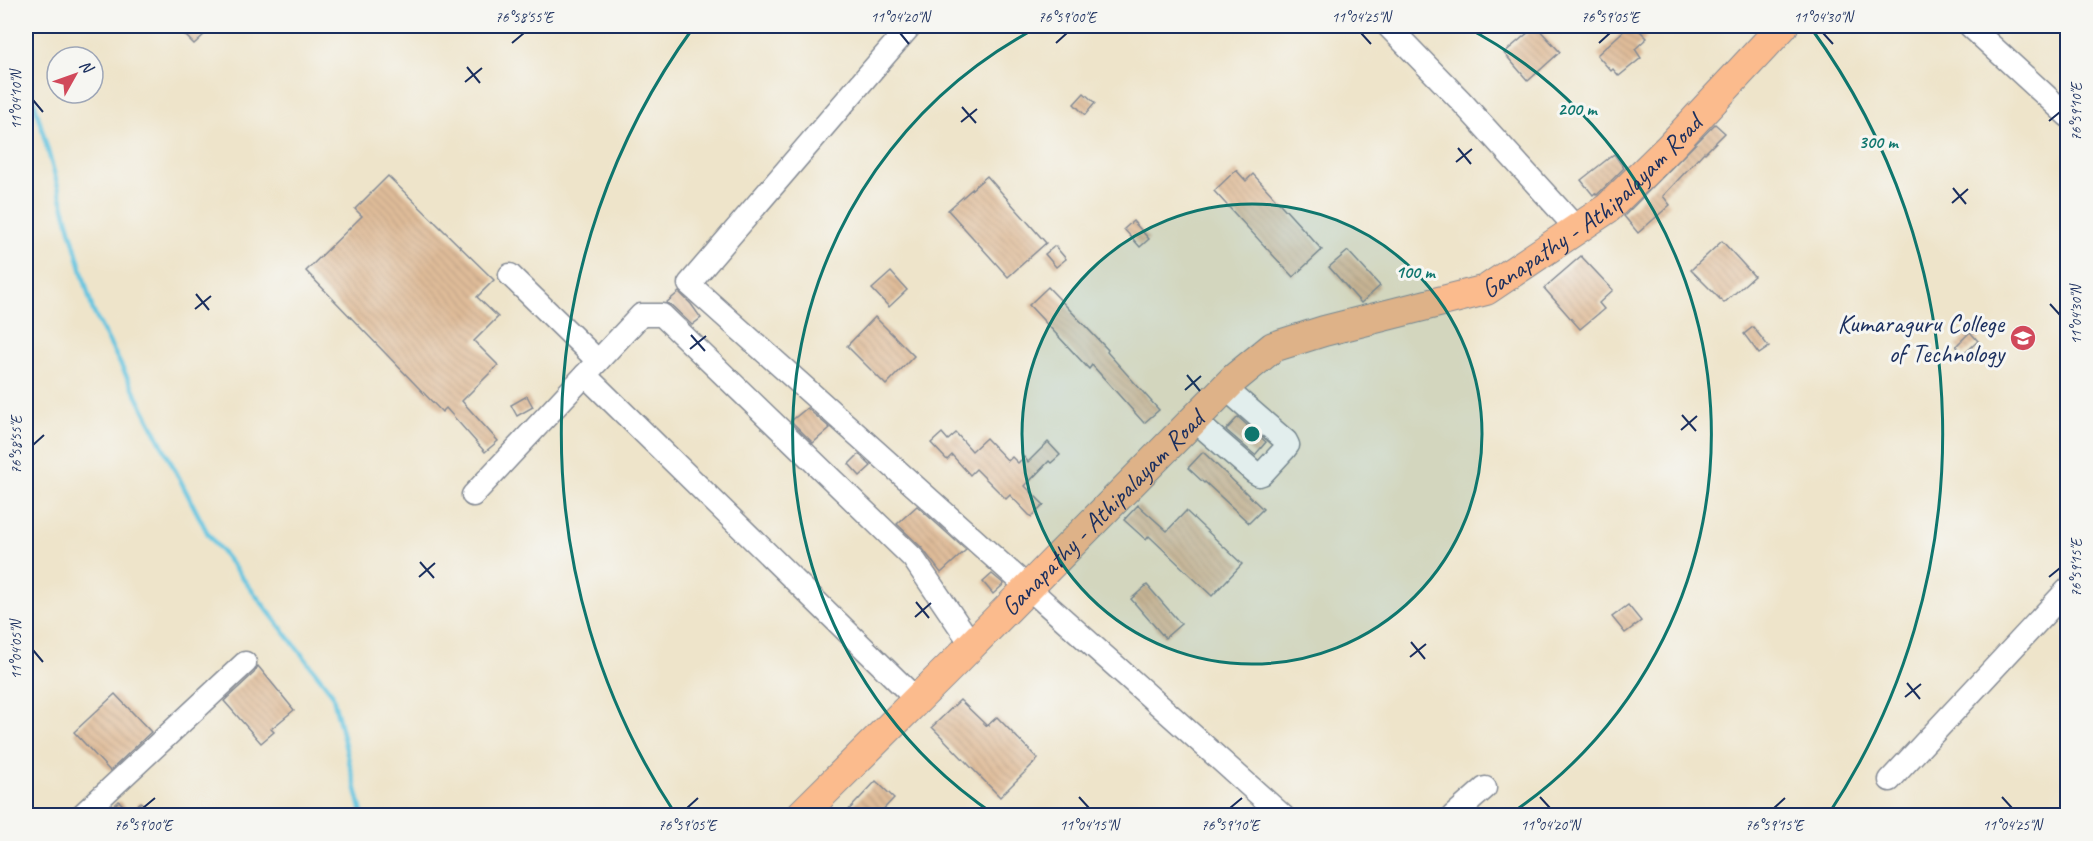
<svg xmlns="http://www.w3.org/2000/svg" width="2093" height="841" viewBox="0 0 2093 841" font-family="Caveat,sans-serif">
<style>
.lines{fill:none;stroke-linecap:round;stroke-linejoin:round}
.stream{stroke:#62c4e0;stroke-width:4.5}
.building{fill:url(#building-back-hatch)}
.minor-casing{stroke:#848a94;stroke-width:25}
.major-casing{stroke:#848a94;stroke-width:32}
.minor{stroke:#fff;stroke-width:22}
.major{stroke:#fbbb8d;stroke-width:30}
.ticks{fill:none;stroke:#1b2f5e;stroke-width:2}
.ring{fill:none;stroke:#0f766e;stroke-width:3}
.labels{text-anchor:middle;stroke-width:6;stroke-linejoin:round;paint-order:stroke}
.street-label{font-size:26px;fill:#1b2f5e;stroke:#f6f6f2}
.poi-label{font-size:26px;fill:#1b2f5e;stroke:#f6f6f2;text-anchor:end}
.centre{fill:#0f766e;stroke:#f6f6f2;stroke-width:3}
.ring-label{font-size:18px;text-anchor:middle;font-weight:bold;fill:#0f766e;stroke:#f6f6f2;stroke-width:6;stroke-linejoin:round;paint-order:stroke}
.neatline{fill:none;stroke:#1b2f5e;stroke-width:2}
.ticks-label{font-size:15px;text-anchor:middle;fill:#1b2f5e}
</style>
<defs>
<pattern id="building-back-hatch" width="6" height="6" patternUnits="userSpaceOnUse" patternTransform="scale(1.5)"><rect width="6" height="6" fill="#dfbc99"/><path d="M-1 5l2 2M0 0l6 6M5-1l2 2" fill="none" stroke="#bfa286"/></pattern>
</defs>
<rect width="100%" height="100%" fill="#f6f6f2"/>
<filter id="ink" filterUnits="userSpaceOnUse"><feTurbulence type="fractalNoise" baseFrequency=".0167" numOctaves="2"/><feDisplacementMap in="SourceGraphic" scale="12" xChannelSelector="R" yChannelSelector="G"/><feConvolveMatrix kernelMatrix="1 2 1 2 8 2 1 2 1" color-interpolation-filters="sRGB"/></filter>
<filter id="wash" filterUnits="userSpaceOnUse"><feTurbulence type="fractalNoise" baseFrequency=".008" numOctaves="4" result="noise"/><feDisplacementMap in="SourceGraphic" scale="24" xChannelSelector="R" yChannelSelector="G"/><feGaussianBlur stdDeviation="1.35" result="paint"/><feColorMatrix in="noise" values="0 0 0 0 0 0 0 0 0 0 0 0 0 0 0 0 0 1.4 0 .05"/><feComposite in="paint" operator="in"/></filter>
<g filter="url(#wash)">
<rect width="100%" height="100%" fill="#eee4ca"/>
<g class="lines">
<path class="stream" d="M26 32 32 34 30 87 93 311 208 534 332 693 362 813 366 816"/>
</g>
<g id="blocks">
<g class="building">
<path d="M176 26H199L206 33 194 44Z"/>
<path d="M1536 26 1560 52 1528 81 1504 53Z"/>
<path d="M1629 26H1635L1647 38 1635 49 1641 58 1619 76 1613 69 1611 71 1597 55Z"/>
<path d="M1084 93 1095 103 1085 115 1074 104Z"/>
<path d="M1715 124 1725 133 1705 153 1704 152 1663 196 1670 205 1638 233 1624 216Z"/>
<path d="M1614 154 1624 168 1597 195 1595 193 1593 195 1581 180Z"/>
<path d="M1236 170 1246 181 1253 174 1322 250 1293 277 1214 191Z"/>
<path d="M388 176 494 280 477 297 498 317 474 341 498 365 462 401 498 441 485 452 446 408 442 412 306 271 362 216 355 209Z"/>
<path d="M987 176 1046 243 1008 277 948 210Z"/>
<path d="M1133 221 1149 239 1140 247 1124 229Z"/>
<path d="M1722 241 1754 276 1724 303 1691 270Z"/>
<path d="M1055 246 1066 259 1056 267 1045 254Z"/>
<path d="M1348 251 1380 286 1361 303 1329 267Z"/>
<path d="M1581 256 1613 290 1599 303 1604 309 1580 329 1544 288Z"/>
<path d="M891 272 907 290 889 307 872 289Z"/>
<path d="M1048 287 1108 350 1107 352 1159 410 1144 423 1092 365 1089 369 1029 305Z"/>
<path d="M679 292 691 304 701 318 692 325 671 305 666 303Z"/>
<path d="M875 317 914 356 886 385 847 346Z"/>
<path d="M1753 327 1769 347 1759 354 1744 334Z"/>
<path d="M1970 332 1978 341 1964 354 1956 346Z"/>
<path d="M527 396 533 407 517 416 511 405Z"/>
<path d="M807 408 830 428 813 443 791 421Z"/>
<path d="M1238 417 1266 442 1255 455 1226 430Z"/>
<path d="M942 433 948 440 956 433 972 451 986 438 1008 461 1012 457 1018 463 1024 457 1028 462 1048 442 1060 455 1051 463 1049 461 1025 486 1044 505 1031 517 1010 495 1006 499 976 469 970 475 952 455 947 460 931 443Z"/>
<path d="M1203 452 1263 509 1249 523 1205 482 1204 483 1188 468Z"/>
<path d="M859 454 871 466 860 476 849 464Z"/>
<path d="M1138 505 1167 531 1186 511 1242 564 1212 596 1149 536 1146 540 1124 520Z"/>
<path d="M917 506 966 550 941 573 922 548 897 524Z"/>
<path d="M992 574 1004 584 993 594 983 582Z"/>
<path d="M1147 585 1181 624 1165 638 1131 599Z"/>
<path d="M1628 605 1641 621 1625 633 1612 617Z"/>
<path d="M258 666 294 710 271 729 274 732 261 743 224 701 254 673Z"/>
<path d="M115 694 151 732 110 771 74 732Z"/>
<path d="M960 700 987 726 997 717 1038 759 1000 797 932 727Z"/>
<path d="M876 781 894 798 877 816H843Z"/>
<path d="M119 801 129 812 141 802 153 816H103Z"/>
</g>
</g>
</g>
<g filter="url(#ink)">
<use href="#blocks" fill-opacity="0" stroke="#848a94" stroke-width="1.5"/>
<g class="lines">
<g class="minor-casing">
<g id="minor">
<path d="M910 26 689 284 1283 816"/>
<path d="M1388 26 1460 100 1578 230"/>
<path d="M1970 26 2068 116"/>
<path d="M510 275 598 361"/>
<path d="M585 375 917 700"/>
<path d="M1194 420 1254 472 1259 475 1262 474 1285 449 1288 445 1286 441 1225 388"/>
<path d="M473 495 641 315H662L913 558 972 645"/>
<path d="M1890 780 2068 589"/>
<path d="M81 816 245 663"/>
<path d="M1453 816 1485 788"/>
</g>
</g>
<g class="major-casing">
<g id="major">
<path id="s1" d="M800 816 951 666 1235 378 1273 347 1324 331 1486 290 1608 208 1669 148 1783 26"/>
</g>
</g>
<use href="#minor" class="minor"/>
<use href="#major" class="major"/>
</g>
</g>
<path class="ticks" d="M900 33 909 44M1361 33 1371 44M1823 33 1833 44M512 43 524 33M1056 43 1067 33M1599 43 1610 33M467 67 480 83M465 82 482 68M33 100 43 112M962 107 976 123M2049 121 2060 112M961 122 977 109M1458 148 1471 164M1456 162 1472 149M1953 188 1966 204M1952 203 1968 189M196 294 209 310M2050 304 2060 315M195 309 211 296M691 335 705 351M690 349 706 336M1187 375 1200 391M1185 390 1201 376M1682 415 1696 431M1681 430 1697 416M33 445 44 435M420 562 434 578M419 577 435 563M2049 577 2060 568M916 602 929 618M915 617 931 603M1411 642 1425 659M33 650 43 662M1410 657 1426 644M1907 683 1920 699M1905 697 1921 684M1079 797 1089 808M1540 797 1550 808M2002 797 2012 808M143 808 155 798M687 808 698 798M1230 808 1242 798M1774 808 1785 798"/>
<circle cx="1252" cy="434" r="230" fill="#0f766e" fill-opacity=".12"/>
<g class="ring">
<circle cx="1252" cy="434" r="230"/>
<path d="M995 815A460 460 0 0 1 1040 26M1464 26A460 460 0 0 1 1509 815"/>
<path d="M676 815A691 691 0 0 1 693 28M1811 28A691 691 0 0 1 1828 815"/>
</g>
<defs>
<g id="university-disc" transform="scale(1.35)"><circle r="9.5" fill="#d1495b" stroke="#f6f6f2"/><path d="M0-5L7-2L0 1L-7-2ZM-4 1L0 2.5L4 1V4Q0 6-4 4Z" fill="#fff"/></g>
</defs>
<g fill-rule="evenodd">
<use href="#university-disc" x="2023" y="338"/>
</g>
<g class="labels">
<g class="street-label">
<text dy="9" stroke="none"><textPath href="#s1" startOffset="1022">Ganapathy - Athipalayam Road</textPath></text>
<text dy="9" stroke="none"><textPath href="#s1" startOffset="428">Ganapathy - Athipalayam Road</textPath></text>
</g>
<g class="poi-label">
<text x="2004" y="332">Kumaraguru College<tspan x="2004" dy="30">of Technology</tspan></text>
</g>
</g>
<circle cx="1252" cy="434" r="9" class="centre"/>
<g class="ring-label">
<text x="1577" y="115">200 m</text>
<text x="1878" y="148">300 m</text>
<text x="1415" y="278">100 m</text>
</g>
<rect width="2093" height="841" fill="none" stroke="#f6f6f2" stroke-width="66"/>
<g transform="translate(75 75) rotate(50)"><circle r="28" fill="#f6f6f2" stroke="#9ea6b7" stroke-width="1.5"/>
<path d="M0-4.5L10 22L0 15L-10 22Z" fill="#d1495b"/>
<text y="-9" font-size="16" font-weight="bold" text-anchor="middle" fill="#1b2f5e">N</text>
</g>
<rect x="33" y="33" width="2027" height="775" class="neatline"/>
<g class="ticks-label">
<text x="524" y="22">76°58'55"E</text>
<text x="900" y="22">11°04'20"N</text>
<text x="1067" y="22">76°59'00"E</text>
<text x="1361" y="22">11°04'25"N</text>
<text x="1610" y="22">76°59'05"E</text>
<text x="1823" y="22">11°04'30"N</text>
<text transform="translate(16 100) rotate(-90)" y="5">11°04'10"N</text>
<text transform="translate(2076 112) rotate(-90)" y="5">76°59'10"E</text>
<text transform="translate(2076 315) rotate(-90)" y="5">11°04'30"N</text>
<text transform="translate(16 445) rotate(-90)" y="5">76°58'55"E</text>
<text transform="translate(2076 568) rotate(-90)" y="5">76°59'15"E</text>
<text transform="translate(16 650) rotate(-90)" y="5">11°04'05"N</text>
<text x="143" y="830">76°59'00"E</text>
<text x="687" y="830">76°59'05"E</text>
<text x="1089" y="830">11°04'15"N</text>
<text x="1230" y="830">76°59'10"E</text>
<text x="1550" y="830">11°04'20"N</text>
<text x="1774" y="830">76°59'15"E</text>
<text x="2012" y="830">11°04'25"N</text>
</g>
</svg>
